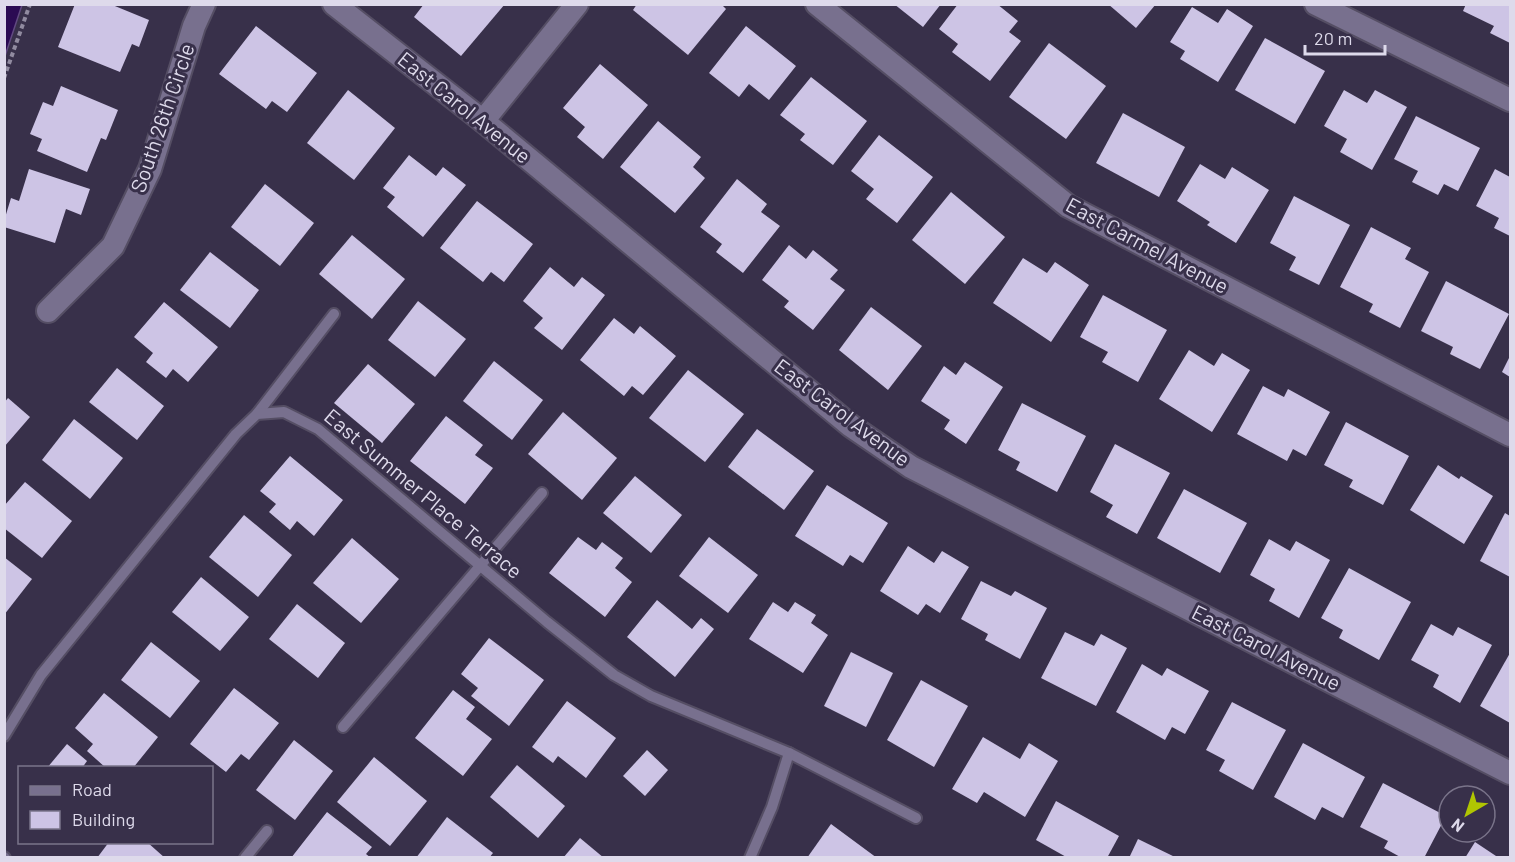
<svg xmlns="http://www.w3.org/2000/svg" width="1515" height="862" viewBox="0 0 1515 862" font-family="Barlow,sans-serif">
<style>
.water{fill:#2b0b53;stroke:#614981;stroke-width:1.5}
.building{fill:#cdc4e5}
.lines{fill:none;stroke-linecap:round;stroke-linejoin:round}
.service-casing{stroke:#554e64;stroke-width:14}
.minor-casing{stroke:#554e64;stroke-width:26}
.path{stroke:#918ba0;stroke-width:4;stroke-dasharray:4.5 3;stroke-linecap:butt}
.service{stroke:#78708e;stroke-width:10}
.minor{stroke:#78708e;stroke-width:22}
.labels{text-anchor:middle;stroke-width:6;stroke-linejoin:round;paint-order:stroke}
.street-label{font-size:21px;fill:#dedaeb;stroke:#38304a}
</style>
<rect width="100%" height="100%" fill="#38304a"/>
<path class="water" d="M5 4 22 5 5 56 4 5Z"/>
<g class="building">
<path d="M75 4H110L149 20 139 47 132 44 120 72 58 47Z"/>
<path d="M424 4H505L461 56 414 17Z"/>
<path d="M637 4H721L726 9 688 55 633 10Z"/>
<path d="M894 4H941L923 27Z"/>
<path d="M958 4H997L1018 21 1009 32 1021 41 990 81 952 52 958 44 939 29Z"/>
<path d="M1108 4H1156L1136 28Z"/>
<path d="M1466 4H1510V43L1490 33 1494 26 1463 11Z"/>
<path d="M1192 7 1218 23 1227 9 1253 26 1218 82 1180 59 1185 51 1170 42Z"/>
<path d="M256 26 317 73 287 112 272 101 266 109 219 74Z"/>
<path d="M746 26 796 66 769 100 749 84 739 97 709 73Z"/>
<path d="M1265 38 1325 71 1295 124 1235 90Z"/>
<path d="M1049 43 1106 86 1066 139 1009 97Z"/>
<path d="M600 64 648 105 603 159 577 137 585 127 563 108Z"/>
<path d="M811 77 867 121 833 165 800 140 805 134 780 115Z"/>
<path d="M61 86 118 110 106 140 101 138 87 172 37 151 42 139 30 134 43 102 53 106Z"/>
<path d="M348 90 395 128 354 180 307 143Z"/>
<path d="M1344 90 1367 103 1375 90 1407 107 1372 170 1340 152 1347 139 1324 126Z"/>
<path d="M1123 113 1185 147 1159 197 1096 163Z"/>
<path d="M1416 116 1480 148 1458 191 1444 184 1438 195 1412 182 1418 171 1394 159Z"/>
<path d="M658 121 701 157 693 167 705 178 675 213 620 167Z"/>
<path d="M879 135 933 177 897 223 866 199 874 189 851 171Z"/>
<path d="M409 155 436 176 443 167 466 185 423 237 387 207 395 197 383 188Z"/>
<path d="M1200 164 1225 179 1232 167 1269 190 1236 243 1207 225 1210 222 1177 201Z"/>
<path d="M29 169 90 189 81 215 66 209 55 243 4 227V221L11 198 19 201Z"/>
<path d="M1495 169 1510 177V236L1494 228 1499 218 1476 206Z"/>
<path d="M737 179 767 204 761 212 780 226 743 273 716 252 722 244 700 227Z"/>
<path d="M265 184 314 223 280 266 231 227Z"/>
<path d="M951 192 1005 237 965 284 912 240Z"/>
<path d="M1294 196 1350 225 1319 285 1289 270 1296 257 1270 243Z"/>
<path d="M477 201 533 244 504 282 491 272 483 282 440 248Z"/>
<path d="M1371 227 1411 248 1405 259 1429 272 1400 328 1369 312 1373 304 1340 287Z"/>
<path d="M352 235 405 279 372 319 319 274Z"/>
<path d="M789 245 806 259 813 250 838 270 830 279 845 290 813 330 784 307 789 301 762 280Z"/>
<path d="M210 252 259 290 230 328 180 290Z"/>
<path d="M1023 258 1047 273 1055 262 1089 285 1051 342 993 303Z"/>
<path d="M550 267 574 287 582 277 605 295 562 350 534 328 543 318 523 301Z"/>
<path d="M1446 281 1509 314 1480 369 1450 354 1453 347 1421 331Z"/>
<path d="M1103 295 1167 330 1138 382 1102 362 1108 352 1080 337Z"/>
<path d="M418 301 466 339 435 377 388 340Z"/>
<path d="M164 302 218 347 188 382 173 369 166 378 146 362 153 353 134 337Z"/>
<path d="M871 307 922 346 888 390 839 350Z"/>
<path d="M614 318 634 334 640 326 676 356 643 395 632 386 624 396 580 360Z"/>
<path d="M1189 350 1214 366 1222 353 1250 370 1212 432 1159 399Z"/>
<path d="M1510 356V377L1502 372Z"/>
<path d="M494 361 543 400 512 440 463 401Z"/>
<path d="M965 362 1003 387 966 444 944 429 950 420 921 401 944 366 956 375Z"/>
<path d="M368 364 415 404 382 443 334 403Z"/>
<path d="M117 368 164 406 137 440 89 402Z"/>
<path d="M688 370 744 414 705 462 649 418Z"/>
<path d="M1263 386 1284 397 1288 389 1330 412 1306 456 1293 449 1287 461 1237 434Z"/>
<path d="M8 398 30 417 4 447V403Z"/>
<path d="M1022 403 1086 436 1057 492 1016 470 1020 462 998 450Z"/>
<path d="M563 412 617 458 582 500 528 454Z"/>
<path d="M446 416 483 445 475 455 493 468 465 504 410 461Z"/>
<path d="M74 419 123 458 90 499 42 460Z"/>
<path d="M1346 422 1409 456 1383 505 1349 487 1353 480 1324 465Z"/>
<path d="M757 429 814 471 784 510 728 467Z"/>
<path d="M1115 444 1170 473 1137 534 1106 517 1113 505 1090 492Z"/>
<path d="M290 456 343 500 314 536 297 521 290 530 269 512 276 504 260 491Z"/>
<path d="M1438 465 1459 479 1461 476 1493 496 1464 544 1410 510Z"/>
<path d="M635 476 682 515 651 553 603 513Z"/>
<path d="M25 482 72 521 42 558 4 528V506Z"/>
<path d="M827 485 888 523 863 563 850 555 843 566 795 536Z"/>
<path d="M1184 489 1247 523 1220 573 1157 538Z"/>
<path d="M1505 513 1510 516V577L1480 561Z"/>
<path d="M244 515 292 555 258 597 209 557Z"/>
<path d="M578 537 596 550 602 542 623 558 615 568 632 582 605 617 549 573Z"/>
<path d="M709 537 758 575 728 613 679 576Z"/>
<path d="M352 538 399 579 361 623 313 583Z"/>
<path d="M1269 539 1290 551 1296 541 1330 560 1299 618 1269 601 1275 589 1250 575Z"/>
<path d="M908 546 934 563 942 551 969 567 940 613 926 604 918 615 880 591Z"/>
<path d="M4 557 32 579 4 615Z"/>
<path d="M1349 568 1411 602 1379 660 1339 638 1343 630 1321 618Z"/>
<path d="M201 577 249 617 220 651 172 612Z"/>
<path d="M981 581 1011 596 1015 591 1047 608 1020 659 985 640 988 634 961 619Z"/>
<path d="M657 600 692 629 701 618 714 629 675 677 627 637Z"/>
<path d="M773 602 788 612 795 602 816 615 811 623 828 635 803 673 749 639Z"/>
<path d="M297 604 345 643 318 678 269 639Z"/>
<path d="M1431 624 1453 636 1458 627 1492 645 1460 703 1433 687 1439 675 1411 660Z"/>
<path d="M1065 632 1094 646 1101 634 1127 648 1096 706 1041 678Z"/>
<path d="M489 638 544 680 509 726 471 696 478 688 461 674Z"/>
<path d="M151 642 200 681 170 718 121 680Z"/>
<path d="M851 652 893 673 866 727 824 706Z"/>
<path d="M1510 653V723L1480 706Z"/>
<path d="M1142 664 1162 676 1167 668 1209 691 1185 734 1172 727 1165 740 1116 712Z"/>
<path d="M921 680 968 706 934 767 887 740Z"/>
<path d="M234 688 279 723 249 760 241 754 226 772 190 744Z"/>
<path d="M453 690 475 707 466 719 492 739 463 776 415 738Z"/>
<path d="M104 693 158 737 133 768H106L87 751 93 744 75 728Z"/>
<path d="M567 701 616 738 586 778 558 756 553 763 532 747Z"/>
<path d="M1232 702 1286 730 1253 790 1219 771 1225 760 1206 750Z"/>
<path d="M983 737 1020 759 1029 743 1058 761 1025 817 984 792 977 803 952 789Z"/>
<path d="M294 740 333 771 295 820 256 790Z"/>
<path d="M1303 743 1365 777 1343 818 1322 807 1315 820 1274 797Z"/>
<path d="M67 744 87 761 82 768H47Z"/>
<path d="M647 750 668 770 645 796 623 776Z"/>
<path d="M374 757 427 801 390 846 337 802Z"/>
<path d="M517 765 565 806 538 838 490 797Z"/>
<path d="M1383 783 1446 816 1424 858H1402L1384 848 1388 841 1360 827Z"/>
<path d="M1056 801 1119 836 1107 858H1068L1036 840Z"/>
<path d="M327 812 372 847 366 854 371 858H291Z"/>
<path d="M447 817 493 853 489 858H416Z"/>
<path d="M831 824 877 858H807Z"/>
<path d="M580 838 604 858H563Z"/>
<path d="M1138 839 1177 858H1129Z"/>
<path d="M109 842H147L165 858H97Z"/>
<path d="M1475 842 1499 858H1465Z"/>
</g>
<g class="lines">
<g class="service-casing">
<g id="service">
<path d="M257 414 334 314"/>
<path d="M343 727 542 493"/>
<path d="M4 736 41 675 236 434 257 414 284 412 318 429 547 622 614 675 651 696 789 753 916 818"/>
<path d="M4 857 5 858"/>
<path d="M245 858 267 831"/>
<path d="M750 858 772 807 789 753"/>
</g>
</g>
<g class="minor-casing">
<g id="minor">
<path d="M334 4 483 121 851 426 911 467 1510 773"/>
<path d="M817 4 1068 206 1510 435"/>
<path d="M1316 4 1510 100"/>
<path d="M483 121 577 4"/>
<path d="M48 311 113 246 150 169 194 26 204 4"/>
</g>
</g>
<path class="path" d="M4 78 30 4"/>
<use href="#service" class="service"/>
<use href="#minor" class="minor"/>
</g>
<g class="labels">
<g class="street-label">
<text transform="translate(464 108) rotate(39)" y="7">East Carol Avenue</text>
<text transform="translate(163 118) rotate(-71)" y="7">South 26th Circle</text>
<text transform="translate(1147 246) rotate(28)" y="7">East Carmel Avenue</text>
<text transform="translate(842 413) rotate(37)" y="7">East Carol Avenue</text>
<text transform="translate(423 494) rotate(40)" y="7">East Summer Place Terrace</text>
<text transform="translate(1266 648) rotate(27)" y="7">East Carol Avenue</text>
</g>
</g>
<rect width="1515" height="862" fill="none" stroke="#dedaeb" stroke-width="12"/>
<rect x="18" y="766" width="195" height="78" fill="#38304a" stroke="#7a748a" stroke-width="1.5"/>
<rect x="30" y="786" width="30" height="9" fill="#78708e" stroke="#7a748a" stroke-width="1.5"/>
<text x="72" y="796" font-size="18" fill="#dedaeb">Road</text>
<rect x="30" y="811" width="30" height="18" fill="#cdc4e5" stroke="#7a748a" stroke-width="1.5"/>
<text x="72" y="826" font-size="18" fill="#dedaeb">Building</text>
<g transform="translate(1467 814) rotate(219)"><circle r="28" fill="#38304a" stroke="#7a748a" stroke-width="1.5"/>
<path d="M0-4.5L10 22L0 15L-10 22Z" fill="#b0c502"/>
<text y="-9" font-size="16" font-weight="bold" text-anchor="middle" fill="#dedaeb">N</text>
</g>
<path d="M1305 45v9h80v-9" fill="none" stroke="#dedaeb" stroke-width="3"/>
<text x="1314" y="45" font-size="18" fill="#dedaeb" stroke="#38304a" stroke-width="4.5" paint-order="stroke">20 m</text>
</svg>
